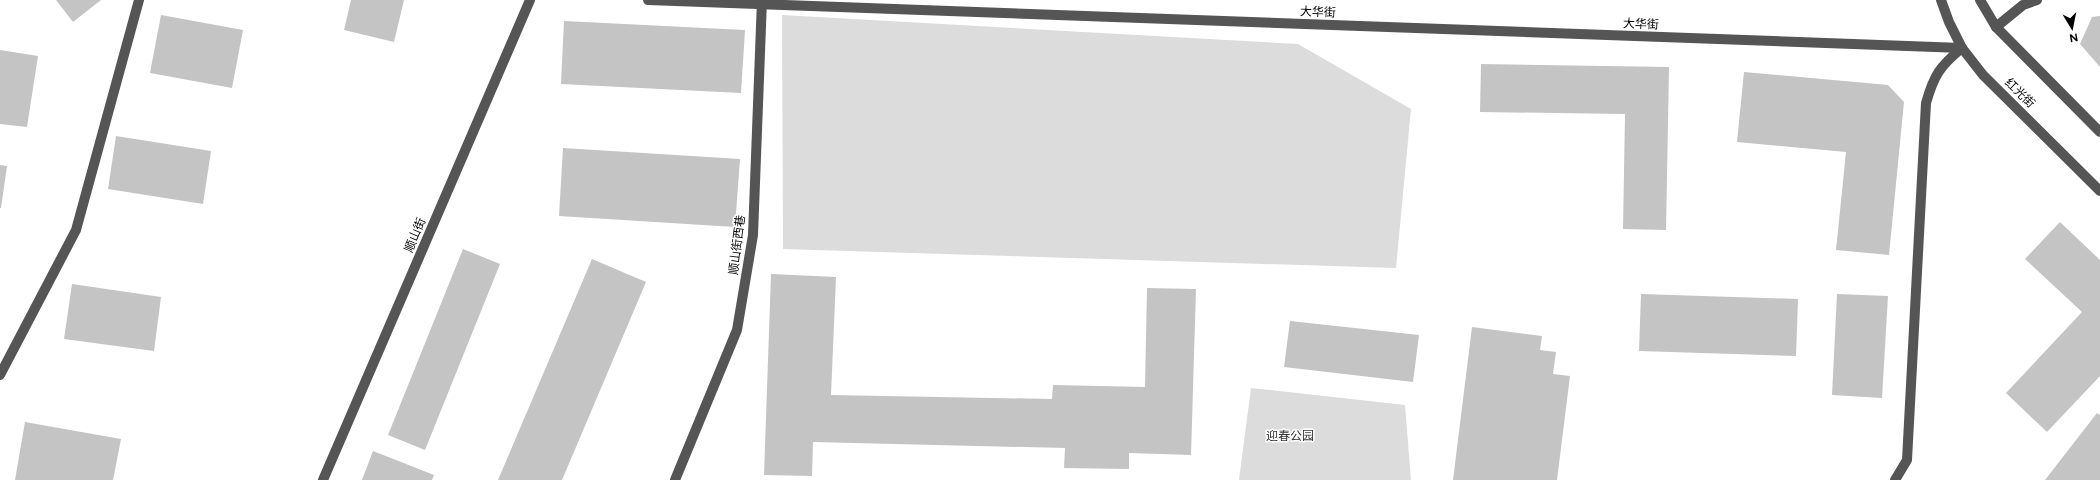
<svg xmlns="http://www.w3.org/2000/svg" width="2100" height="480" viewBox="0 0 2100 480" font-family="Figtree,'Noto Sans SC',sans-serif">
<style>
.green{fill:#dcdcdc}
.building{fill:#c4c4c4}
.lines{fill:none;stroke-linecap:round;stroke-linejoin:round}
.minor{stroke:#555;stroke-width:10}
.labels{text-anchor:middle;stroke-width:3;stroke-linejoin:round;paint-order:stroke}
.street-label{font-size:12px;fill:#000;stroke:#fff}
.park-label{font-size:12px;fill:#333;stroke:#fff}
</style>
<rect width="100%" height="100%" fill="#fff"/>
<g class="green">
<path d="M782 15 1298 44 1411 109 1396 268 783 249Z"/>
<path d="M1251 388 1405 405 1411 480H1239Z"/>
</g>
<g class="building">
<path d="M56 0H101L73 22Z"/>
<path d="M351 0H404L394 42 344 30Z"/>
<path d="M161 15 243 30 232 88 150 73Z"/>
<path d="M2100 16V67L2080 44 2092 17Z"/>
<path d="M564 21 745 30 741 93 561 84Z"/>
<path d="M0 50 38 56 27 127 0 124Z"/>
<path d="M1481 64 1669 67 1666 230 1623 229 1625 114 1480 112Z"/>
<path d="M1744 72 1888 85 1904 102 1889 255 1836 250 1846 152 1737 142Z"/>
<path d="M116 136 211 151 203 204 108 189Z"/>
<path d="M563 148 740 159 735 227 559 216Z"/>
<path d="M0 165 7 166 1 208H0Z"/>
<path d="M2060 222 2100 260V376L2047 432 2006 393 2082 312 2025 259Z"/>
<path d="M463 249 500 264 425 450 388 435Z"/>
<path d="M592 259 646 282 562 480H498Z"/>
<path d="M771 274 836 277 831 395 1052 399 1053 385 1145 387 1147 288 1196 289 1191 455 1129 453V469L1064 468 1065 448 813 442 812 476 764 475Z"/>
<path d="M72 284 161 297 154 351 64 339Z"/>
<path d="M1641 294 1798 299 1796 356 1639 351Z"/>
<path d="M1837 294 1888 296 1882 398 1832 395Z"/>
<path d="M1290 321 1419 335 1413 382 1284 367Z"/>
<path d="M1472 327 1542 336 1540 350 1556 352 1553 374 1570 376 1557 480H1453Z"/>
<path d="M2097 413 2100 415V480H2045Z"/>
<path d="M25 422 121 439 113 480H15Z"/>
<path d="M373 451 434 475 432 480H362Z"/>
</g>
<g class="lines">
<g class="minor">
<path d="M648 0 1962 48"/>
<path d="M1941 0 1949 22 1962 48 1983 75 2100 191"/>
<path d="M1980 0 1996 27 2100 132"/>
<path d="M1996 27 2023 5 2037 0"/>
<path d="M0 375 76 230 139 0"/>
<path d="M323 480 530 0"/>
<path d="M675 480 737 330 753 235 762 0"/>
<path d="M1895 480 1907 460 1926 103C1934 75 1940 66 1962 48"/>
</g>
</g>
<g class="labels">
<g class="street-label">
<text transform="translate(1318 12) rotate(2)" y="4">大华街</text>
<text transform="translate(1641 24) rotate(2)" y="4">大华街</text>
<text transform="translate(2020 93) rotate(44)" y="4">红光街</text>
<text transform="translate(415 235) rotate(-67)" y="4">顺山街</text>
<text transform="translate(737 245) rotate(-83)" y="4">顺山街西巷</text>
</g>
<g class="park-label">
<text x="1290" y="440">迎春公园</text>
</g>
</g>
<g transform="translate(2072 28) rotate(170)" stroke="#ffffff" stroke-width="3" paint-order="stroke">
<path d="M0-3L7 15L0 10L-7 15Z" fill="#000000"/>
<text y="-6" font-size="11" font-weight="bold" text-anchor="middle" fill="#000000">N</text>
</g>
</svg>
